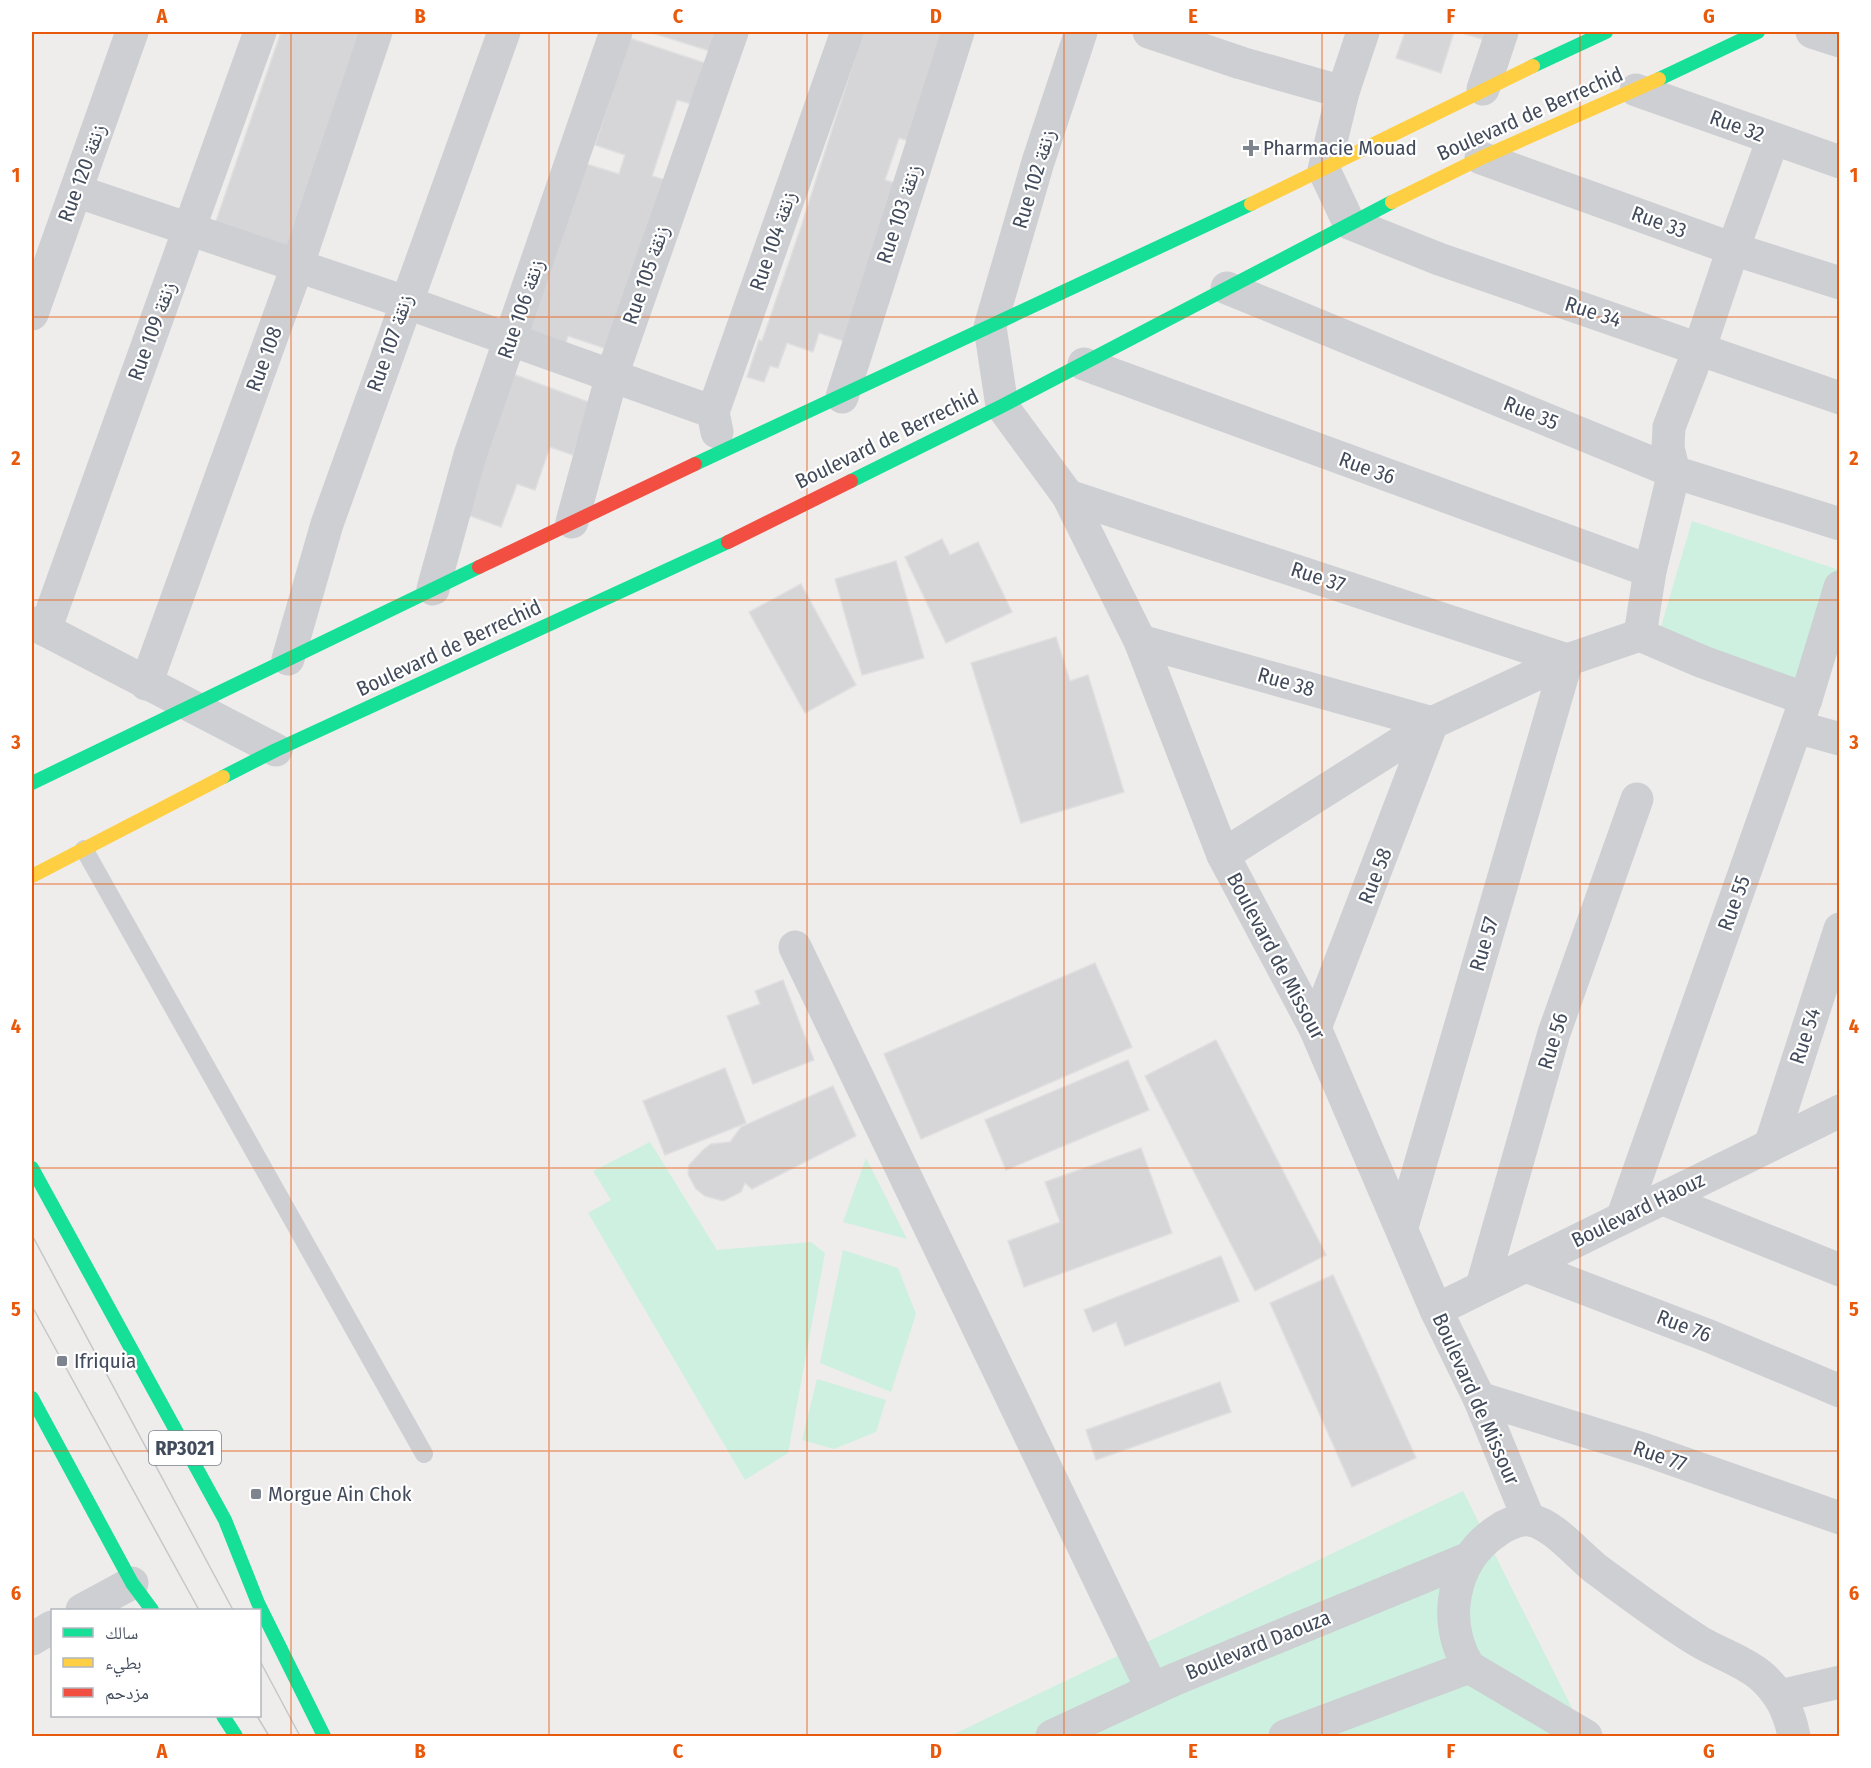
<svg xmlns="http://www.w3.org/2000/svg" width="1871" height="1768" viewBox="0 0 1871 1768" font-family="'Fira Sans Condensed','Noto Naskh Arabic',sans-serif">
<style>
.green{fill:#cef0e0}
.building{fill:#d6d6d9;stroke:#dfdfe0;stroke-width:1.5}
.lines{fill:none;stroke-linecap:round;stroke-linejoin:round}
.lane{stroke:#cdcfd2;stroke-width:18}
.street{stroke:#cdcfd2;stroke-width:33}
.fast{stroke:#16e098;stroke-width:14}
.slow{stroke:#ffcf43;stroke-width:14}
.jam{stroke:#f24e42;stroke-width:14}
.tram{stroke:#c5c7c9;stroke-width:1.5}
.grid{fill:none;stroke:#e8590c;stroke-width:1.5;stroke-opacity:0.55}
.poi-dot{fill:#7e848e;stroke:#fff;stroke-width:2}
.labels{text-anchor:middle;stroke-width:4.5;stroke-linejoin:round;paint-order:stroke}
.shield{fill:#fff;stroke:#7b818c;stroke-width:1.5}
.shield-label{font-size:20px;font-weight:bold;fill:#424b5b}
.street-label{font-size:21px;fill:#424b5b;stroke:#fff}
.poi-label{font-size:21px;fill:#424b5b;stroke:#fff;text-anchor:start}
.neatline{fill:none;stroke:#e8590c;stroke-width:2}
.grid-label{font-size:20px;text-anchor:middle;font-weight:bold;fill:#e8590c}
</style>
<rect width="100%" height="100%" fill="#eeedec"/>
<g class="green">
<path d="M1692 521 1839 570 1798 688 1658 637Z"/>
<path d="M650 1142 717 1250 811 1242 825 1253 788 1453 745 1480 588 1213 611 1200 593 1171Z"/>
<path d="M866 1158 907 1239 843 1222Z"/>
<path d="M843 1250 898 1268 916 1314 891 1392 820 1363Z"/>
<path d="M817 1379 886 1400 876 1432 834 1449 802 1440Z"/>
<path d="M1463 1491 1586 1736H950Z"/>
</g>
<g class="building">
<path d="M281 32H368L291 256 213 230Z"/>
<path d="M649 32H720L713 52Z"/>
<path d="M863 32H952L916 143 899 138 885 180 899 184 847 342 819 333 813 352 787 343 778 368 770 366 764 382 747 377 759 340 762 341 802 224Z"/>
<path d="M1405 32H1454L1441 73 1396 58Z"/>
<path d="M1458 32H1492L1489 41Z"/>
<path d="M629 38 705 63 692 104 677 100 652 176 666 180 610 350 568 336 562 355 524 343 583 163 619 174 625 155 595 145Z"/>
<path d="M513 374 591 403 573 455 550 447 535 490 517 484 501 527 465 514Z"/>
<path d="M942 539 950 555 978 542 1012 612 946 643 905 557Z"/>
<path d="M896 561 924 658 862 675 835 579Z"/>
<path d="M801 584 856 685 805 713 749 612Z"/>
<path d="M1056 637 1070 681 1088 675 1124 792 1021 823 971 663Z"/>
<path d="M1095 963 1132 1047 921 1139 884 1054Z"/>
<path d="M783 980 814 1060 753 1084 727 1016 760 1004 755 991Z"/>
<path d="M1216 1040 1326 1255 1255 1291 1145 1076Z"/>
<path d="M1128 1060 1149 1110 1006 1170 985 1120Z"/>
<path d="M725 1068 746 1123 665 1155 643 1101Z"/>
<path d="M833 1086 856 1136 752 1189 745 1183 741 1192 723 1201 705 1196 696 1189 688 1174 689 1165 703 1150 711 1144 730 1142 741 1127Z"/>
<path d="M1141 1148 1172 1233 1024 1287 1008 1241 1060 1222 1045 1182Z"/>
<path d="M1221 1256 1239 1301 1125 1346 1116 1322 1093 1332 1084 1310Z"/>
<path d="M1333 1275 1416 1458 1352 1487 1270 1303Z"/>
<path d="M1220 1382 1231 1412 1096 1460 1086 1430Z"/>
</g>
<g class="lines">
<path class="lane" d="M84 849 424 1454"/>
<g class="street">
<path d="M1081 32 1038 162 990 327 1002 406 1068 496 1140 641 1223 855 1315 1028 1436 1310 1479 1398 1529 1520"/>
<path d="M1149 32 1241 63 1343 92"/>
<path d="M1363 32 1343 92 1324 170 1349 223 1439 259 1840 398"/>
<path d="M1812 32 1840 41"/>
<path d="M1483 89 1502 32"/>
<path d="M1636 90 1840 162"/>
<path d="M1481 158 1733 249 1840 283"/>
<path d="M76 191 405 302 713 412"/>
<path d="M1227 288 1674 472 1840 524"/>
<path d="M32 314 132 32"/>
<path d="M1084 364 1650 571"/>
<path d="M842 397 958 32"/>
<path d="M717 432 713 412 847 32"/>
<path d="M1068 496 1567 660 1402 1227"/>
<path d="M572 522 612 375 732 32"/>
<path d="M433 589 470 455 616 32"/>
<path d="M32 623 276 750"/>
<path d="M45 630 260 32"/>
<path d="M1640 635 1650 571 1674 472 1668 448 1669 427 1700 347 1733 249 1773 139"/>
<path d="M1140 641 1432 723 1315 1028"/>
<path d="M288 659 327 524 504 32"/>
<path d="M146 684 297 267 376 32"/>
<path d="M1797 727 1840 739"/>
<path d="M1223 855 1432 723 1567 660 1640 635 1703 662 1806 699"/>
<path d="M795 947 1152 1689"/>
<path d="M1771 1143 1840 929"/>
<path d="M1663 1199 1840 1270"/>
<path d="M1623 1216 1806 699 1840 587"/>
<path d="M1526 1266 1709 1336 1840 1391"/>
<path d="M1482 1286 1554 1033 1637 799"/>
<path d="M1436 1310 1840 1111"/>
<path d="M1479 1398 1646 1450 1840 1518"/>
<path d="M82 1610 132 1583"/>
<path d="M32 1639 52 1627"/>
<path d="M1780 1696 1840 1682"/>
<path d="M1052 1736 1173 1680 1467 1559"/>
<path d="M1285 1736 1469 1667"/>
<path d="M1586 1736 1469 1667C1441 1621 1452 1561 1497 1531 1505 1525 1520 1518 1531 1520 1555 1526 1577 1554 1596 1569 1630 1594 1664 1620 1700 1642 1720 1654 1742 1660 1760 1675 1780 1692 1789 1711 1794 1736"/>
</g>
<g class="fast">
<path d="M1533 66 1606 32"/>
<path d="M1659 79 1758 32"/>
<path d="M695 464 1251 204"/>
<path d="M851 481 1002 406 1392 202"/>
<path d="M223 777 276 750 728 542"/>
<path d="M32 783 479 567"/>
<path d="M32 1168 225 1520 258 1603 324 1736"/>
<path d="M32 1398 132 1583 152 1610"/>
<path d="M223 1716 236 1736"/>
</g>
<g class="slow">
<path d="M1392 202 1481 158 1659 79"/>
<path d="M1251 204 1533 66"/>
<path d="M32 876 223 777"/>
</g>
<g class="jam">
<path d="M728 542 851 481"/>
<path d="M479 567 695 464"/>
</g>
<g class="tram">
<path d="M32 1235 233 1610"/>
<path d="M32 1306 199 1610"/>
<path d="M260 1661 300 1736"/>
<path d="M257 1716 269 1736"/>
</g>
</g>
<path class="grid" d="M291 32V1736M549 32V1736M807 32V1736M1064 32V1736M1322 32V1736M1580 32V1736M32 317H1840M32 600H1840M32 884H1840M32 1168H1840M32 1451H1840"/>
<g class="poi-dot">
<path d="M1248 139h6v6h6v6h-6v6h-6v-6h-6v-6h6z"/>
<rect x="56" y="1355" width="12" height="12" rx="3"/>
<rect x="250" y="1488" width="12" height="12" rx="3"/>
</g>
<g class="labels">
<rect class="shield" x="149" y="1431" width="72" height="34" rx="4.5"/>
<g class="shield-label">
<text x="185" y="1455">RP3021</text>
</g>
<g class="street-label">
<text transform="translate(1530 114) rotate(-24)" y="7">Boulevard de Berrechid</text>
<text transform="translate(1737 126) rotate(20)" y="7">Rue 32</text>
<text transform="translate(82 173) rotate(-70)" y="7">Rue 120 زنقة</text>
<text transform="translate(1034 179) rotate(-73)" y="7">Rue 102 زنقة</text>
<text transform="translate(899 214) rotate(-72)" y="7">Rue 103 زنقة</text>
<text transform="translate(1659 222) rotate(20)" y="7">Rue 33</text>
<text transform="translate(773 241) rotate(-71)" y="7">Rue 104 زنقة</text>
<text transform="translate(646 275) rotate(-71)" y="7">Rue 105 زنقة</text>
<text transform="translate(521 309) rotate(-71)" y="7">Rue 106 زنقة</text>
<text transform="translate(1593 312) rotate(18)" y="7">Rue 34</text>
<text transform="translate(152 331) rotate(-70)" y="7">Rue 109 زنقة</text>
<text transform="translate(390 343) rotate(-71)" y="7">Rue 107 زنقة</text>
<text transform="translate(264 359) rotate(-70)" y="7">Rue 108</text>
<text transform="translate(1531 413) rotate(22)" y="7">Rue 35</text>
<text transform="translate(887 439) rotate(-26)" y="7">Boulevard de Berrechid</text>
<text transform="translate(1367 468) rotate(20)" y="7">Rue 36</text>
<text transform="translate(1318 577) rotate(18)" y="7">Rue 37</text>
<text transform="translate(449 648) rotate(-25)" y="7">Boulevard de Berrechid</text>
<text transform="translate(1286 682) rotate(16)" y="7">Rue 38</text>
<text transform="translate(1375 876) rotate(-69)" y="7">Rue 58</text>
<text transform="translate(1734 903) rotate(-70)" y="7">Rue 55</text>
<text transform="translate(1484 944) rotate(-74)" y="7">Rue 57</text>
<text transform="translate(1276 956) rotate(62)" y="7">Boulevard de Missour</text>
<text transform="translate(1805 1036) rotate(-72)" y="7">Rue 54</text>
<text transform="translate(1553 1041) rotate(-73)" y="7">Rue 56</text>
<text transform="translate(1638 1210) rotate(-26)" y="7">Boulevard Haouz</text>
<text transform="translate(1684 1326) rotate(21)" y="7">Rue 76</text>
<text transform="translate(1476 1399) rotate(66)" y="7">Boulevard de Missour</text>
<text transform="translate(1660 1456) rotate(19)" y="7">Rue 77</text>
<text transform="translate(1258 1645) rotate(-22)" y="7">Boulevard Daouza</text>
</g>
<g class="poi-label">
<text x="1263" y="155">Pharmacie Mouad</text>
<text x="74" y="1368">Ifriquia</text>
<text x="268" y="1501">Morgue Ain Chok</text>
</g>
</g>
<rect width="1871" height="1768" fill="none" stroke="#ffffff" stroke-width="66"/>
<rect x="51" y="1609" width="210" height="108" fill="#ffffff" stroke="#b3b7bd" stroke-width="1.5"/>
<rect x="63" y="1628" width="30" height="9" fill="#16e098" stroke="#b3b7bd" stroke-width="1.5"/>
<text x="105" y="1639" font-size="18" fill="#424b5b">سالك</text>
<rect x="63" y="1658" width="30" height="9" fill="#ffcf43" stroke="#b3b7bd" stroke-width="1.5"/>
<text x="105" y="1669" font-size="18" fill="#424b5b">بطيء</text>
<rect x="63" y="1688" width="30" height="9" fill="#f24e42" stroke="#b3b7bd" stroke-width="1.5"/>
<text x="105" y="1699" font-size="18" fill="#424b5b">مزدحم</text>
<rect x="33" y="33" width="1805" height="1702" class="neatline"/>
<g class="grid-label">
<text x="162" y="23">A</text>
<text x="420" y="23">B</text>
<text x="678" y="23">C</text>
<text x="936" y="23">D</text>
<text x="1193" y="23">E</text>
<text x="1451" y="23">F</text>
<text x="1709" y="23">G</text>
<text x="16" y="182">1</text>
<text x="1854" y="182">1</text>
<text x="16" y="465">2</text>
<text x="1854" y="465">2</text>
<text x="16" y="749">3</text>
<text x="1854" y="749">3</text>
<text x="16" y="1033">4</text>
<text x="1854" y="1033">4</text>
<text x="16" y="1316">5</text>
<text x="1854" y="1316">5</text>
<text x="16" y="1600">6</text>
<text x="1854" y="1600">6</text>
<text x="162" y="1758">A</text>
<text x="420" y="1758">B</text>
<text x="678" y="1758">C</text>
<text x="936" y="1758">D</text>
<text x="1193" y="1758">E</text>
<text x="1451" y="1758">F</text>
<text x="1709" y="1758">G</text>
</g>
</svg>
